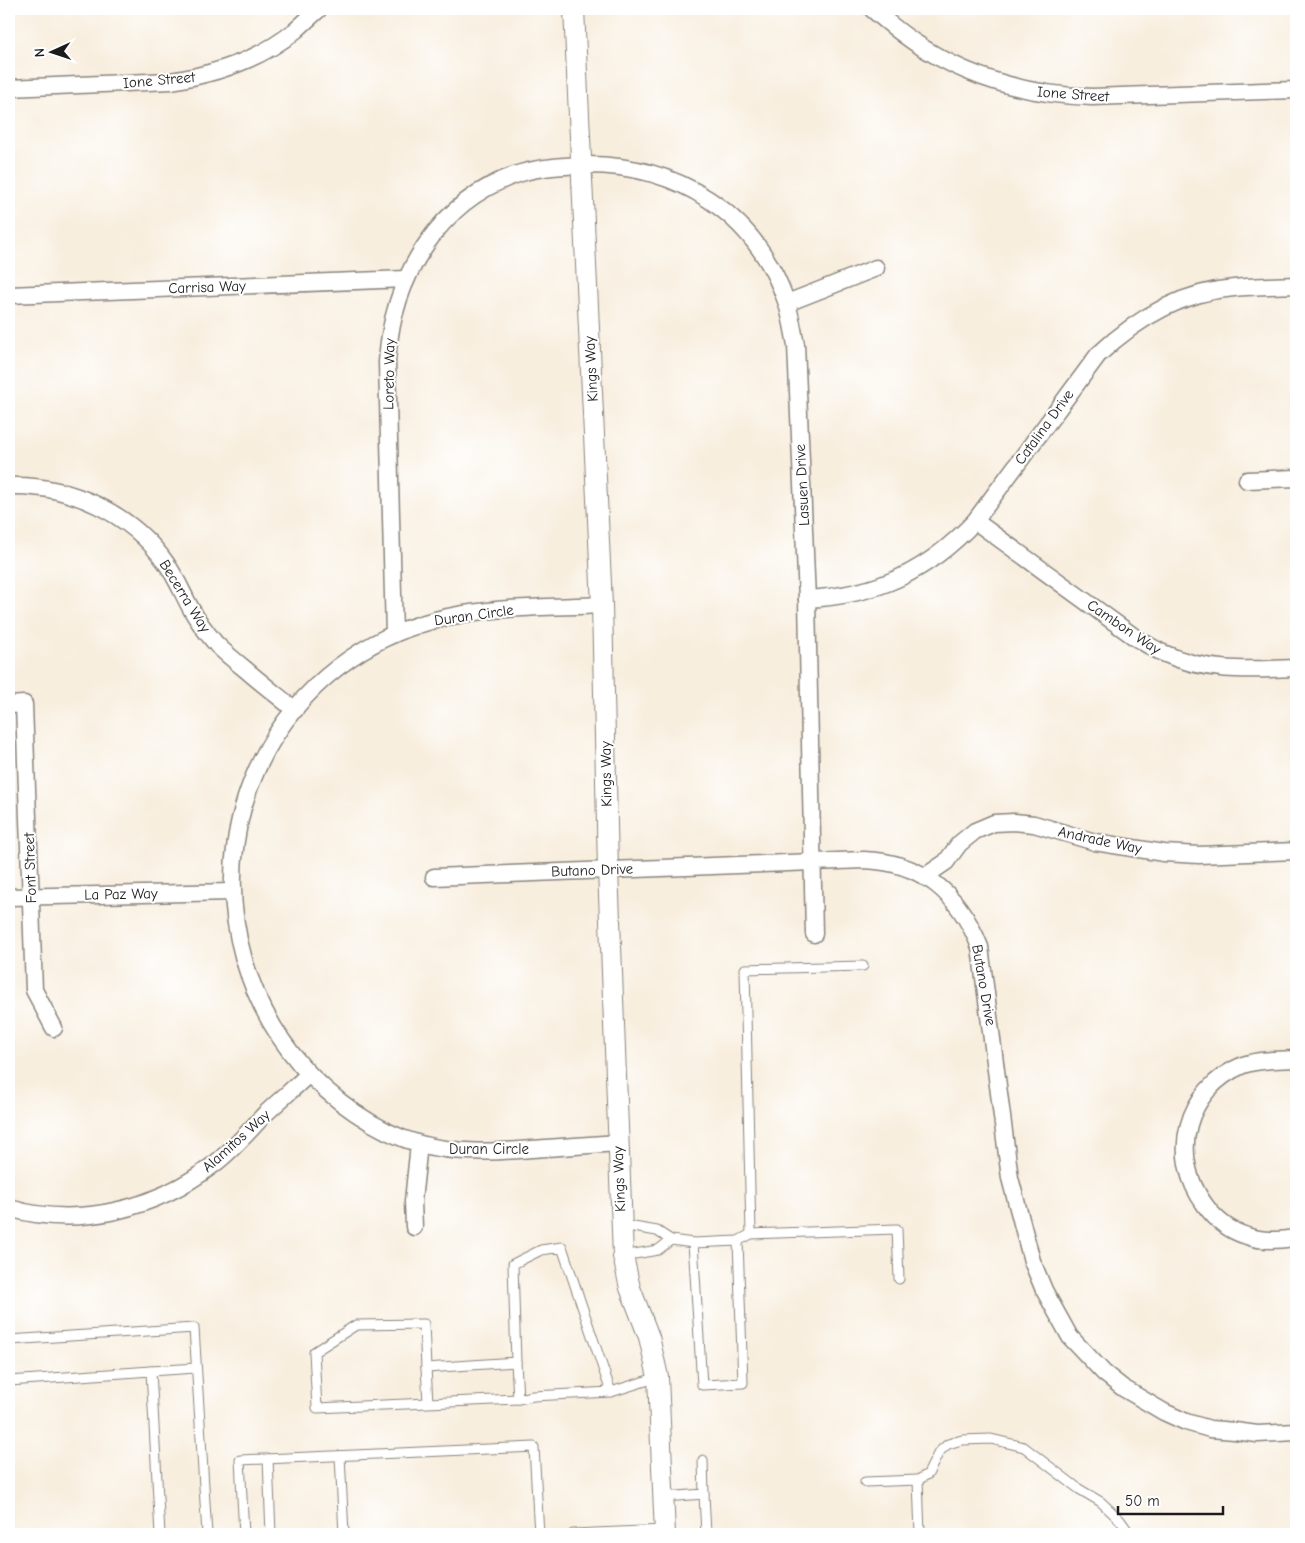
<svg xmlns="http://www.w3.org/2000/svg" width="1305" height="1543" viewBox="0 0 1305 1543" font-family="'Comic Neue',sans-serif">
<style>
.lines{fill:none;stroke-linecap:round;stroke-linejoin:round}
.service-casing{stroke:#8a857d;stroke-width:11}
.minor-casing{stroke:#8a857d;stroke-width:19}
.tertiary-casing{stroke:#8a857d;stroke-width:22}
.service{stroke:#fff;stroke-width:9}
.minor{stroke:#fff;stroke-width:16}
.tertiary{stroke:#fff;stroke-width:20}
.labels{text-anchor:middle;stroke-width:4;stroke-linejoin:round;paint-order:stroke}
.street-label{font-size:15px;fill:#1c1c1c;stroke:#fff}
</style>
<rect width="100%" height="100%" fill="#fff"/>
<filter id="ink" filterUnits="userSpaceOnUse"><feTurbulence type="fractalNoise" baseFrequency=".02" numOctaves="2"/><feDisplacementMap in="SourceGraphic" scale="10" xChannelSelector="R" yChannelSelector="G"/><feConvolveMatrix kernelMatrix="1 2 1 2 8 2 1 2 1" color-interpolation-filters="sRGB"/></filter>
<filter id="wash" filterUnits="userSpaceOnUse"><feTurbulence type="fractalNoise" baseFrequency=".0096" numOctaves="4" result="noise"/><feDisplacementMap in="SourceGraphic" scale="20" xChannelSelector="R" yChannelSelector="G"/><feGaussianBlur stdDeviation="1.12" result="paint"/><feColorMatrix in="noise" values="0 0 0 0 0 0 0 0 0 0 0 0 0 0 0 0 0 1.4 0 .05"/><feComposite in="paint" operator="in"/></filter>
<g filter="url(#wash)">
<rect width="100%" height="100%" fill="#f8eede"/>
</g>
<g filter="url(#ink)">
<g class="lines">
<g class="service-casing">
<g id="service">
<path d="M622 1225 657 1231 671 1240 693 1243 738 1241 751 1234 897 1229 899 1279"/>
<path d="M751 1234 745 969 863 966"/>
<path d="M693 1243 702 1385 743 1383 738 1241"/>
<path d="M623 1256 658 1250 671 1240"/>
<path d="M9 1340 194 1328 207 1534"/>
<path d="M516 1362 518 1399"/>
<path d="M426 1368 428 1402"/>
<path d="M151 1371 196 1368"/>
<path d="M9 1381 151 1371 160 1534"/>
<path d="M611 1392 562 1247 541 1250 513 1264 516 1362 426 1368 424 1324 356 1325 314 1352 317 1408 518 1399 533 1396 611 1392 658 1377"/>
<path d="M340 1456 344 1534"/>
<path d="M268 1459 271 1534"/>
<path d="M918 1480 928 1474 939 1452 948 1444 962 1440 991 1439 1024 1447 1079 1489 1101 1502 1120 1520 1130 1534"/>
<path d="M865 1482 918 1480 920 1534"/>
<path d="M704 1494 706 1534"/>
<path d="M664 1497 704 1494 703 1460"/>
<path d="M244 1534 240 1460 534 1447 539 1534"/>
<path d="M573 1534 665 1530"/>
</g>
</g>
<g class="minor-casing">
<g id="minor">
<path d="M872 9C885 20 899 32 914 42 967 78 1028 95 1092 97L1296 90"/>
<path d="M9 88 171 81C216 74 260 60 296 30 304 23 311 16 319 9"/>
<path d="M9 295 406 279"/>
<path d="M787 303 876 268"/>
<path d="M1247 480 1296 478"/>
<path d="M9 486C69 484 131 513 166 563 176 577 182 592 190 607 197 620 206 632 216 644 225 653 235 661 245 669 261 683 278 696 295 710"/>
<path d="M975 521 1136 638C1145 643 1154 649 1163 653 1207 673 1249 670 1296 668"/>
<path d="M807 599C878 595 927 572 975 521L1098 355C1136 319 1181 292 1234 288 1255 286 1276 286 1296 285"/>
<path d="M602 605C518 609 438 604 363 650 216 740 191 936 301 1065 331 1099 376 1132 420 1144 457 1154 495 1152 532 1149 561 1147 589 1145 618 1143"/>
<path d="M394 634 387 362C392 279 438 199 521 173 541 167 563 166 584 165 677 164 755 212 786 301 791 315 793 330 796 345L807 599 814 934"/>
<path d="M9 705 24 704 34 990 54 1028"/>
<path d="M434 877 864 860C923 862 959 894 980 947L1010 1178 1032 1261 1044 1290 1070 1337 1104 1373 1123 1388 1164 1412 1186 1422 1210 1429 1235 1431 1257 1434 1296 1432"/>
<path d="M924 877 946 862 959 844 975 831 994 823 1014 822 1034 824 1095 842 1164 853 1199 855 1296 851"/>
<path d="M9 897 232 892"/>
<path d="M1296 1059C1279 1060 1260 1059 1243 1065 1186 1089 1168 1155 1205 1205 1215 1219 1230 1231 1247 1236 1263 1242 1279 1240 1296 1238"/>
<path d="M9 1208C79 1229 155 1209 213 1165 232 1151 248 1132 264 1115 279 1101 294 1088 309 1074"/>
<path d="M414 1227 413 1201 419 1144"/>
</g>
</g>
<g class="tertiary-casing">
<path id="tertiary" d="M574 9 602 605 608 869 623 1256 630 1288 649 1337 658 1377 665 1534"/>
</g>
<use href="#service" class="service"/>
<use href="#minor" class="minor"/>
<use href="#tertiary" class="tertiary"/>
</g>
</g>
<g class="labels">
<g class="street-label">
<text transform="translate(159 80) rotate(-5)" y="5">Ione Street</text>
<text transform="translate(1073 94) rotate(4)" y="5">Ione Street</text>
<text transform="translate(207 287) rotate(-2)" y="5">Carrisa Way</text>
<text transform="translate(591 369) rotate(-93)" y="5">Kings Way</text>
<text transform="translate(389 374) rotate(-89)" y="5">Loreto Way</text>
<text transform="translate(1044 427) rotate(-54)" y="5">Catalina Drive</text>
<text transform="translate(802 485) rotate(-93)" y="5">Lasuen Drive</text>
<text transform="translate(185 596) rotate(58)" y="5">Becerra Way</text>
<text transform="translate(474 615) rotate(-8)" y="5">Duran Circle</text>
<text transform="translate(1124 627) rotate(34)" y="5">Cambon Way</text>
<text transform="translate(606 774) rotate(-91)" y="5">Kings Way</text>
<text transform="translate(1100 840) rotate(12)" y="5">Andrade Way</text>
<text transform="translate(30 868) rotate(-92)" y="5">Font Street</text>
<text transform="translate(592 870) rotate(-2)" y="5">Butano Drive</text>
<text transform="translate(121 894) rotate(-1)" y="5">La Paz Way</text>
<text transform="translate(984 985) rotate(80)" y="5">Butano Drive</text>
<text transform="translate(236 1141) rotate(-42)" y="5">Alamitos Way</text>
<text x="489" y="1154">Duran Circle</text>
<text transform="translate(619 1179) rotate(-92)" y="5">Kings Way</text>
</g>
</g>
<rect width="1305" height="1543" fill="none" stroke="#fff" stroke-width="30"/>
<g transform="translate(52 52) rotate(267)" stroke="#ffffff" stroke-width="4" paint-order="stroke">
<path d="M0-4L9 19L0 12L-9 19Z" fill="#1c1c1c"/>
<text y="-8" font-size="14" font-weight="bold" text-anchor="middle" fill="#1c1c1c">N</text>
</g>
<path d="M1118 1506v8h105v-8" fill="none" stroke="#1c1c1c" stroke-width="2.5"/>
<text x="1125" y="1506" font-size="15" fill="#1c1c1c" stroke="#ffffff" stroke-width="4" paint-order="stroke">50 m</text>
</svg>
